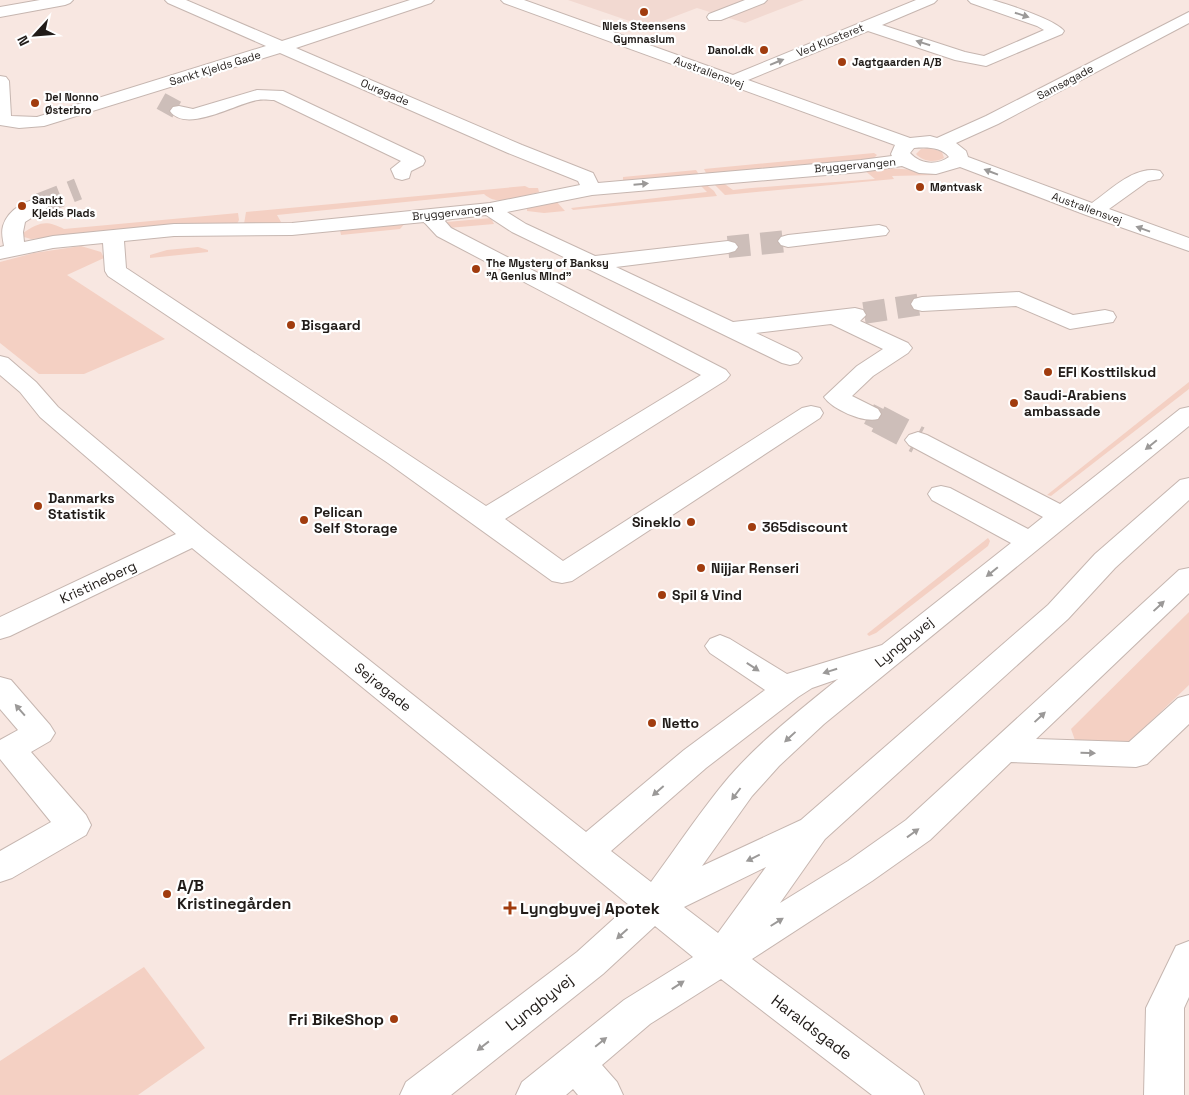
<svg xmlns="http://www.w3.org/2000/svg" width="1189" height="1095" viewBox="0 0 1189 1095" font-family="'Space Grotesk',sans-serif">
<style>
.built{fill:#f2d9d1}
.green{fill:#f4d0c3}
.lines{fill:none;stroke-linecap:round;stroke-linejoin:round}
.minor-tunnel-far2{stroke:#cdbeb9;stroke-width:18;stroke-dasharray:18 9;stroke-linecap:butt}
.minor-tunnel-far1{stroke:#cdbeb9;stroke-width:22;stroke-dasharray:22 11;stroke-linecap:butt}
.minor-tunnel{stroke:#cdbeb9;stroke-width:28;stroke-dasharray:28 14;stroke-linecap:butt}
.minor-casing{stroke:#c6b6b0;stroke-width:2}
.minor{fill:#fff;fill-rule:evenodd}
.oneway{fill:#9b9998}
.poi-dot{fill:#a13c0e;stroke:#fff;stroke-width:2}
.labels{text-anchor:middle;stroke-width:4.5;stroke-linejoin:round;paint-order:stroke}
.far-poi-label{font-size:11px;font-weight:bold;fill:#211c19;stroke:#fff;text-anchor:start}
.far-street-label{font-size:11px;fill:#211c19;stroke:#fff}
.poi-label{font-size:14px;font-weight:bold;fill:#211c19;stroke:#fff;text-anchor:start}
.street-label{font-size:14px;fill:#211c19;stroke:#fff}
.near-poi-label{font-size:16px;font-weight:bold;fill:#211c19;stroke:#fff;text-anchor:start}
.near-street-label{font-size:16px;fill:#211c19;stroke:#fff}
</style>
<rect width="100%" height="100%" fill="#f8e7e1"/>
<path class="built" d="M568 0H804L745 23 697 8 647 27Z"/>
<g class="green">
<path d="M930 148 942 152 944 158C935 163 923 162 916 154L921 149Z"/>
<path d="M874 153 877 155 873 159C818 164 762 166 707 175L704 169Z"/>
<path d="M884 168 919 170 936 175 892 176 894 179 725 195 714 184 722 182 733 190C780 185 827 183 875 179L864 170Z"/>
<path d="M696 170 700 176 623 181V177Z"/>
<path d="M704 183 714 191 717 196 573 210 571 208 707 192 699 184Z"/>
<path d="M525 186 529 188H538L539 192C521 196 499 208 484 194L277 215 281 222 279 223 244 224 246 212Z"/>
<path d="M555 200 565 211 544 213 527 211V207Z"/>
<path d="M238 213 239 220 237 224 194 223 31 239 24 237 23 233C40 222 46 220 64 229Z"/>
<path d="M491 218 494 224 448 228 447 222Z"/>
<path d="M405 223 400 229 341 235 340 230Z"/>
<path d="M81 246 101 252 104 258 67 275 165 339 84 374H39L0 343V262L34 253Z"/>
<path d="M198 247 208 250V252L150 258V255L167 250Z"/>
<path d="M1189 382V389L1051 496 1047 495Z"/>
<path d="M988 538 990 541 988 546 876 633 869 636 867 634Z"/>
<path d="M1189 612V685L1129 742 1076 743 1071 729Z"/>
<path d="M144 967 205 1048 138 1095H0V1061Z"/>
</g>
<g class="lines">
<path class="minor-tunnel-far2" d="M161 101 179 111"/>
<g class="minor-tunnel-far1">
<path d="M40 204 78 189"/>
<path d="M728 247 788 241"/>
<path d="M864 313 922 304"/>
<path d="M869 414 881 420"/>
</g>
<path class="minor-tunnel" d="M878 419 918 440"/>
<g class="minor-casing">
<g id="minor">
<path d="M40 0H73L70 3 65 5 0 17V7Z"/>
<path d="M165 0H186L282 41 410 0H434L431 3 296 48 522 145 593 173 598 183 861 160 892 156 891 154 895 145 504 3 501 0H524L733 75 916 0H937L934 3 882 25 965 52 984 56 1044 30 1037 26 971 3 968 0C976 0 985 0 992 0 1007 4 1056 20 1064 31L1062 34 986 66 955 60 868 31 748 80 910 138 930 136 937 138 986 116 1189 12V23L998 124 956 143 966 151 968 157 1092 203C1112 189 1135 165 1160 171L1163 175 1160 179 1148 181 1109 209 1189 238V251L1086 215 960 167 936 174 919 173 902 166 861 172 592 195 507 212 526 224 595 256 728 241 735 243 738 247 735 251 728 253 616 267 733 322 855 308 863 310 866 315 860 321 908 343 912 348 908 353 873 376 852 396 878 409 881 414 878 419C863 423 832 409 824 397L857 366 883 349 831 324 756 333 798 353 802 358 798 363 790 365 782 363 512 232 486 215 444 220 451 228 726 370 730 375 726 380 505 519 563 561 802 408 811 406 820 408 823 413 820 418 572 581 562 583 552 581 388 463 108 276 105 271 103 243 53 248 0 259V247L4 246C3 240 1 233 3 226 8 209 30 196 47 200L50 204 47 208 25 222 23 232 24 242 53 236 174 224 292 223 490 203 580 185 578 181 508 153 280 53 44 126 19 128 0 125V76L6 77 9 81 11 116 37 117 266 46 168 3ZM914 148C927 147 941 147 949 157 936 166 920 164 910 153ZM424 222 437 236 701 375 486 506 126 268 124 241 174 236 292 235Z"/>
<path d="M745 0H767L764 3 721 20H709L707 17 709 14Z"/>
<path d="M257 90 283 91 423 157 425 161 423 165 411 171 409 178 402 180 395 178 391 169 401 161 274 100C269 100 263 99 258 100 237 103 186 134 170 111L173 107 179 106 193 109Z"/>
<path d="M879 225 886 227 889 231 886 235 788 247 781 245 778 241 781 237 788 235Z"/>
<path d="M1019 292 1073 315 1105 310 1113 312 1116 317 1113 322 1070 329 1016 306 922 311 914 309 911 304 914 299 922 297Z"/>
<path d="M0 356 8 358 36 382 58 407 205 530 586 832 684 750 765 690 710 653 705 646 710 639 720 635 730 639 787 674 882 645 1011 543 932 500 928 494 932 488 941 486 950 488 1028 529 1043 517 909 445 905 440 909 435 918 432 927 435 1060 504 1180 409 1189 407V426L824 724 779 766 752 796 702 866 801 820 1048 605 1095 554 1180 480 1189 478V500L1115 568 1068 619 825 839 780 903 848 861 906 820 1179 570 1189 568V593L1036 739 1129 742 1178 698 1189 695V724L1147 764 1136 767 1011 762 930 840 872 881 752 959 918 1082 924 1095H872L721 979 650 1024 602 1065 617 1082 623 1095H578L573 1089 566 1095H516L522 1082 624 1000 693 957 655 926 603 974 451 1095H400L406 1082 577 952 629 905 192 548 10 636 0 639V617L176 534 40 417 20 392 0 375ZM838 679C800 710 761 740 729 777 701 810 677 847 651 882L611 851 706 768 798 697 812 688ZM766 867 718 933 684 907Z"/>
<path d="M0 677 11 680 50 725 55 733 50 741 31 752 86 815 91 825 86 835 12 878 0 882V851L51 822 0 759V740L18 730 0 709Z"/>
<path d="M1189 941V997L1184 1008V1095H1144L1146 1008 1176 946Z"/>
</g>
</g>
<use href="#minor" class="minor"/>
</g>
<defs><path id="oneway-solid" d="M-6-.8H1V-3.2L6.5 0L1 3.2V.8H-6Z" transform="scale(1.25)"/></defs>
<g class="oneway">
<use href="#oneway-solid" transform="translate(1022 15) rotate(18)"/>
<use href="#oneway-solid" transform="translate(923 43) rotate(-162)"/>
<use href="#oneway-solid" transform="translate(777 62) rotate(-22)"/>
<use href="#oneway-solid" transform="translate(991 172) rotate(-159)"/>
<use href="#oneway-solid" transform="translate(641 184) rotate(-5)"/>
<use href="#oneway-solid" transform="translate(1143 229) rotate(-160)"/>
<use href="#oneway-solid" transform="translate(1151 445) rotate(141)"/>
<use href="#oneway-solid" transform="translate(992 572) rotate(141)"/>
<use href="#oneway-solid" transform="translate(1159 606) rotate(-43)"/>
<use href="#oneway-solid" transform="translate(753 667) rotate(33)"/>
<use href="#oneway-solid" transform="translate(830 671) rotate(163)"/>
<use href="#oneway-solid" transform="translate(20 710) rotate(-131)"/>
<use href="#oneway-solid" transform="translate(1040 717) rotate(-43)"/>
<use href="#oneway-solid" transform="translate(790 737) rotate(137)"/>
<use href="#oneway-solid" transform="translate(1088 753) rotate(2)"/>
<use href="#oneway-solid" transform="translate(658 791) rotate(139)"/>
<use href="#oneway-solid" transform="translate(736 794) rotate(127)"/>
<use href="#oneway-solid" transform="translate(913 833) rotate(-36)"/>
<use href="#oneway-solid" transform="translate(753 858) rotate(154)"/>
<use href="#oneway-solid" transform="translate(777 922) rotate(-32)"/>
<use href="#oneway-solid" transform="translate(622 934) rotate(138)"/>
<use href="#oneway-solid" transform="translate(678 985) rotate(-33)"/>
<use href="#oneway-solid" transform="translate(601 1042) rotate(-39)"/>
<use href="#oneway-solid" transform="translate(483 1046) rotate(142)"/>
</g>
<g class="poi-dot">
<circle cx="644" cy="12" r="5"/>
<circle cx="764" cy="50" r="5"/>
<circle cx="842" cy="62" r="5"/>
<circle cx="35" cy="103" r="5"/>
<circle cx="920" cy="187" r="5"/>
<circle cx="22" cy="206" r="5"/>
<circle cx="476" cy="269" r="5"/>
<circle cx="291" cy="325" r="5"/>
<circle cx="1048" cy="372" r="5"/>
<circle cx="1014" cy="403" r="5"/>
<circle cx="38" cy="506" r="5"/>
<circle cx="304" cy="520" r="5"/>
<circle cx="691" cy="522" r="5"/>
<circle cx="752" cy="527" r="5"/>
<circle cx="701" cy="568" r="5"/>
<circle cx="662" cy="595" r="5"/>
<circle cx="652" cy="723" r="5"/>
<circle cx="167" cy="894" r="5"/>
<path d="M507.5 900.5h5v5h5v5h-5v5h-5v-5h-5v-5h5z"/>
<circle cx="394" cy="1019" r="5"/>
</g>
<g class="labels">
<g class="far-poi-label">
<text x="644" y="30" text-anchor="middle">Niels Steensens<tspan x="644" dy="13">Gymnasium</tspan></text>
<text x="754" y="54" text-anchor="end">Danoi.dk</text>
<text x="852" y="66">Jagtgaarden A/B</text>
<text x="45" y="101">Del Nonno<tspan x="45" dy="13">Østerbro</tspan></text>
<text x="930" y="191">Møntvask</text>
<text x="32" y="204">Sankt<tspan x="32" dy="13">Kjelds Plads</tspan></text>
<text x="486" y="267">The Mystery of Banksy<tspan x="486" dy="13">"A Genius Mind"</tspan></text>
</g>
<g class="far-street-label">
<text transform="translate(830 40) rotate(-22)" y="4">Ved Klosteret</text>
<text transform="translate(215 68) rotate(-17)" y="4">Sankt Kjelds Gade</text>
<text transform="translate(709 72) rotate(20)" y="4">Australiensvej</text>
<text transform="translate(1065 82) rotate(-28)" y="4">Samsøgade</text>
<text transform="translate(385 92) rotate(23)" y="4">Ourøgade</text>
<text transform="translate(855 165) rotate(-5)" y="4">Bryggervangen</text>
<text transform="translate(1087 208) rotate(20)" y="4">Australiensvej</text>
<text transform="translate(453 212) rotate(-6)" y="4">Bryggervangen</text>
</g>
<g class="poi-label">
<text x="301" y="330">Bisgaard</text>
<text x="1058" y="377">EFI Kosttilskud</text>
<text x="1024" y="400">Saudi-Arabiens<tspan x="1024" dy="16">ambassade</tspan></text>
<text x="48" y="503">Danmarks<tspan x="48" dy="16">Statistik</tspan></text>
<text x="314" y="517">Pelican<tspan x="314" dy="16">Self Storage</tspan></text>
<text x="681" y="527" text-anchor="end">Sineklo</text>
<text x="762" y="532">365discount</text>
<text x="711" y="573">Nijjar Renseri</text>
<text x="672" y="600">Spil &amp; Vind</text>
<text x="662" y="728">Netto</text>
</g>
<g class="street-label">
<text transform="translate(98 582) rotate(-25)" y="5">Kristineberg</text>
<text transform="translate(904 642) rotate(-39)" y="5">Lyngbyvej</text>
<text transform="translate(383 687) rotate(39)" y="5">Sejrøgade</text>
</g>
<g class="near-poi-label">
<text x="177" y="891">A/B<tspan x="177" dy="18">Kristinegården</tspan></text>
<text x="520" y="914">Lyngbyvej Apotek</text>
<text x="384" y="1025" text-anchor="end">Fri BikeShop</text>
</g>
<g class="near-street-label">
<text transform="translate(539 1002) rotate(-38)" y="6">Lyngbyvej</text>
<text transform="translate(812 1027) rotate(37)" y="6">Haraldsgade</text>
</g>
</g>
<g transform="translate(35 35) rotate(244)" stroke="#ffffff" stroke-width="4" paint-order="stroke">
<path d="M0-4L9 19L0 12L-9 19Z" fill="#211c19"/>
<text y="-8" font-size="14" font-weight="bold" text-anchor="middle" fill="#211c19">N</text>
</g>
</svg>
